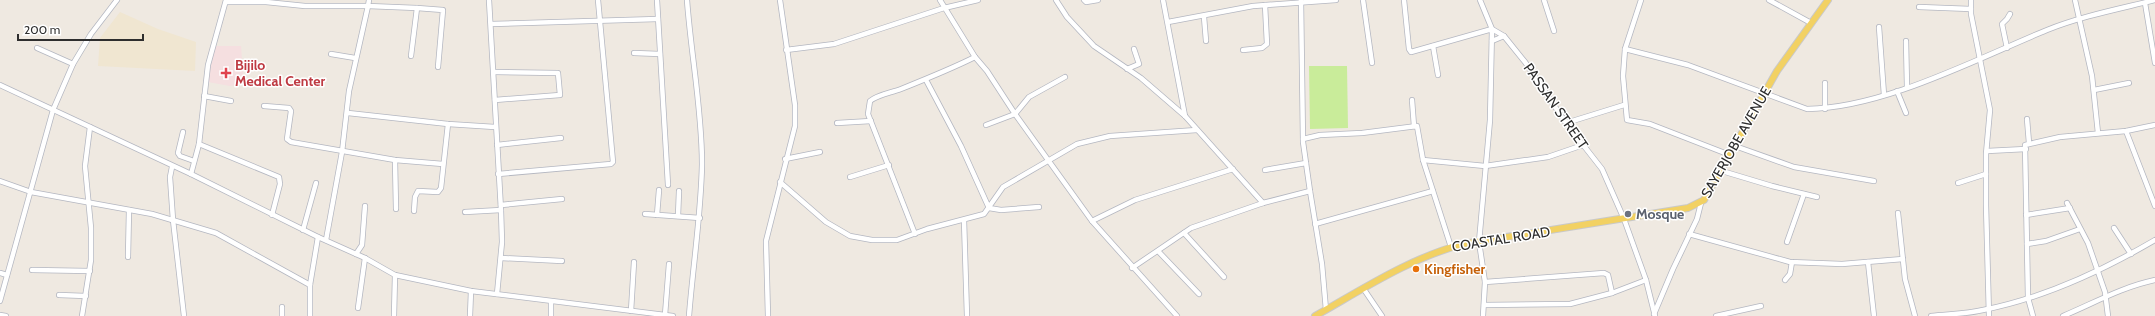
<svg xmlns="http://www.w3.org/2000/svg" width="2155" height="316" viewBox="0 0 2155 316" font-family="Cabin,sans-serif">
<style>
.education{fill:#f0e6d1}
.medical{fill:#f5dfe0}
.pitch{fill:#c9ec9a}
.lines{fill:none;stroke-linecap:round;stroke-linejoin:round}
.minor-casing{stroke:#b4b7c1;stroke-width:6}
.major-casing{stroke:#c9c9c9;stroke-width:8}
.minor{stroke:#fff;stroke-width:4.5}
.major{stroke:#f2d163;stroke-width:6}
.health-dot{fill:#e0444e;stroke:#fff;stroke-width:1.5}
.worship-dot{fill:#6b7280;stroke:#fff;stroke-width:1.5}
.food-dot{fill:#e8710a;stroke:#fff;stroke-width:1.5}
.labels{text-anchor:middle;stroke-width:3;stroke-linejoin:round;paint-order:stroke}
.health-label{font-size:14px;font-weight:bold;fill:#be3a42;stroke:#fff;text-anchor:start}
.street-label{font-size:14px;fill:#2e2e2e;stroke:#fff}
.worship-label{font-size:14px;font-weight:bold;fill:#5b616d;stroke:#fff;text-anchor:start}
.food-label{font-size:14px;font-weight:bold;fill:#c56008;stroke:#fff;text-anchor:start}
</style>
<rect width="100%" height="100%" fill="#efe9e1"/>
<path class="education" d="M120 12 158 29 196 42 195 71 98 66 100 38Z"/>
<path class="medical" d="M214 46H241L244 84 230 86 208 82V65Z"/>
<path class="pitch" d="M1309 66H1347L1348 128 1310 129Z"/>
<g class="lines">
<g class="minor-casing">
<g id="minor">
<path d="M369 0 368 6 417 8"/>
<path d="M489 0 501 210 502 242 497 294"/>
<path d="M657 0 668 185"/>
<path d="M687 0C691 55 702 109 702 164 701 215 693 265 689 316"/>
<path d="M940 0 975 57 987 71 1015 114 1092 221 1177 316"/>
<path d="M1056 0 1067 17 1094 46 1141 78 1185 116 1263 203"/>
<path d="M1084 0 1086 2 1098 0"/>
<path d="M1163 0 1185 116"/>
<path d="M1301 0 1303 142 1310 191 1322 264 1326 310"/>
<path d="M1363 0 1372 63"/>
<path d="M1404 0 1409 49 1411 52 1492 29 1490 120 1479 242 1485 282 1483 316"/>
<path d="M1480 0 1492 29 1504 36 1525 62 1566 123 1602 169 1624 219 1646 280 1655 316"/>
<path d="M1544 0 1554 31"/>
<path d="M1641 0 1625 49 1623 76 1627 120 1650 124 1730 155"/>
<path d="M1769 0 1811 23"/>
<path d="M1971 0V14L1990 110 1986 154V205L1989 316"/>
<path d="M2075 0 2092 76 2098 133"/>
<path d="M226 2H266L305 6H368L349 91 342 152 326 240"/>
<path d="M2145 3 2155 63"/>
<path d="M1919 7 1971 9"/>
<path d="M1204 17 1206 41"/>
<path d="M1168 22 1253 6 1336 0"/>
<path d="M491 24 658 19"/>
<path d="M1879 27 1884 95"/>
<path d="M1492 41 1504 36"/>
<path d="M1906 41 1907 87"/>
<path d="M1433 46 1438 75"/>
<path d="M37 48 73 64"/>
<path d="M2007 48 2002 24 2007 19 2010 14"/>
<path d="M1625 49 1688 65 1807 109C1884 108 1976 59 2047 30 2082 16 2119 9 2155 0"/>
<path d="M786 50 834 44 944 8 978 0"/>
<path d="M1243 50 1262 48 1267 44 1265 5"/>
<path d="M634 53 660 54"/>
<path d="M331 54 355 58"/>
<path d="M411 56 417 8 443 10 438 67"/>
<path d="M1127 69 1139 64 1134 49"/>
<path d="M494 72 558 73 560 95 495 100"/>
<path d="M926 80 961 146 989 208 1001 210 1039 207"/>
<path d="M1825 83V109"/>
<path d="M0 85 191 174 318 237 365 258 395 275 471 291 673 316"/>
<path d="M2094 90 2129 83"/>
<path d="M1897 91 1906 113"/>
<path d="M204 96 231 101"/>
<path d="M1412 100 1414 126"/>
<path d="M264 106 289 108 291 111 287 139 291 142 395 160 443 164"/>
<path d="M348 113 448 124 495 127"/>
<path d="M2027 119 2029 143"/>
<path d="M837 123 871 121"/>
<path d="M1566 123 1624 105"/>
<path d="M986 125 1015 114 1029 97 1065 77"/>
<path d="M2126 131 2155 206"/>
<path d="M183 132 178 153 180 156 194 161"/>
<path d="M1303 139 1320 135 1362 133 1417 126 1423 160 1451 247"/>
<path d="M199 144 279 177 280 184 272 215"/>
<path d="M497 145 561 138"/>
<path d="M1735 146 1794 167 1874 181"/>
<path d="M1987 151 2026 149"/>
<path d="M785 159 820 152"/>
<path d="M395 160 396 209"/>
<path d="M1423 160 1485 166 1548 157 1583 145"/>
<path d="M172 167 170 177 173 220 184 316"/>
<path d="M1265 170 1306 163"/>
<path d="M1722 171 1772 186 1817 197"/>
<path d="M191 174 199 144 208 65 226 0"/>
<path d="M498 174 611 164 613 162 598 0"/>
<path d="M850 177 889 165"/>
<path d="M0 181 31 192 152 214 216 233 310 285"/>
<path d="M780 182 826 222 850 236 872 240H897L927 229 984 214 1003 187 1077 144 1110 136 1197 130"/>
<path d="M1958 183 1986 174"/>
<path d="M2067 203 2088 243 2105 292 2108 316"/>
<path d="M501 205 562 199"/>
<path d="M414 211 415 197 418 191 438 192 441 188 448 124"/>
<path d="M465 212 501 210"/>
<path d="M1898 213 1905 279 1915 316"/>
<path d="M645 214 700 218"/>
<path d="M657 215 659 190"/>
<path d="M2026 215 2070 208"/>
<path d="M678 216 679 191"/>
<path d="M964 220 967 316"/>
<path d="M1092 221 1135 200 1233 169"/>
<path d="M1315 224 1433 191"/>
<path d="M2114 228 2131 254"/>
<path d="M303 230 316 183"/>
<path d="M1184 233 1224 277"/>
<path d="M915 234 868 114 870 101C879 94 891 93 901 89 926 79 951 69 975 57"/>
<path d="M1689 234 1790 262 1842 264 1903 259"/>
<path d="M1787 242 1804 194"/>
<path d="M2027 244 2046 241 2080 229"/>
<path d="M1158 251 1199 294"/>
<path d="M356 254 362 245 365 206"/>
<path d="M128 257 129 210"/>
<path d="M501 258 562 261"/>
<path d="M1868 262 1874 316"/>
<path d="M1132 268 1191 228 1263 203 1310 191"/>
<path d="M32 270 90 271"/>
<path d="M0 273 7 275"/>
<path d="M1785 280 1790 274 1792 262"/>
<path d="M1485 282 1604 273 1608 275 1612 293 1646 280"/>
<path d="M1363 288 1382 316"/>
<path d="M59 295 86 296"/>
<path d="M0 301 53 110 73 64 91 34 117 0"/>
<path d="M551 302V316"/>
<path d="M1484 305 1570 304 1612 293"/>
<path d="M358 308 365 258"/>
<path d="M631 311 634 262"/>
<path d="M1654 314 1673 269 1697 219 1701 203"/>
<path d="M0 315 6 316"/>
<path d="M665 315 669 264"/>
<path d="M82 316 91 260V228L85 166 90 127"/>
<path d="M282 316V307"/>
<path d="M310 316V285L318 237"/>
<path d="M394 316 395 275"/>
<path d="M470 316 471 291"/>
<path d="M768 316 766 241 795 126V105L780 0"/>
<path d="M1716 316 1761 306"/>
<path d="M1931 316C1948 314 1966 314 1983 310 2044 298 2102 271 2155 240"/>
<path d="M2033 316 2028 298 2025 145 2060 137 2126 131 2155 125"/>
<path d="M2063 316C2094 303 2122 287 2155 280"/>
</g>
</g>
<g class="major-casing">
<path id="major" d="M1315 316C1363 289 1410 258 1463 244L1688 208 1704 200 1777 71 1828 0"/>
</g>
<use href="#minor" class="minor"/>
<use href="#major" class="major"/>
</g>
<path class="health-dot" d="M224 67h4v4h4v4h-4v4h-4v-4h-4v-4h4z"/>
<circle class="worship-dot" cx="1628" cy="214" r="4"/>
<circle class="food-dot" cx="1416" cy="269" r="4"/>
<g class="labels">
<g class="health-label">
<text x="235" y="70">Bijilo<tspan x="235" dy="16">Medical Center</tspan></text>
</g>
<g class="street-label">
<text transform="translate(1556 106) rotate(55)" y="5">PASSAN STREET</text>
<text transform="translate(1736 142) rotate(-60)" y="5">SAYERJOBE AVENUE</text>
<text transform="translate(1501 239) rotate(-9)" y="5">COASTAL ROAD</text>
</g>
<g class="worship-label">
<text x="1636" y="219">Mosque</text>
</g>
<g class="food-label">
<text x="1424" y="274">Kingfisher</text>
</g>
</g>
<path d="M18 34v6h125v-6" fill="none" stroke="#2e2e2e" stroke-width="2"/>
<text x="24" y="34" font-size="12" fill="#2e2e2e" stroke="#ffffff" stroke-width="3" paint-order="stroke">200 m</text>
</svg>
